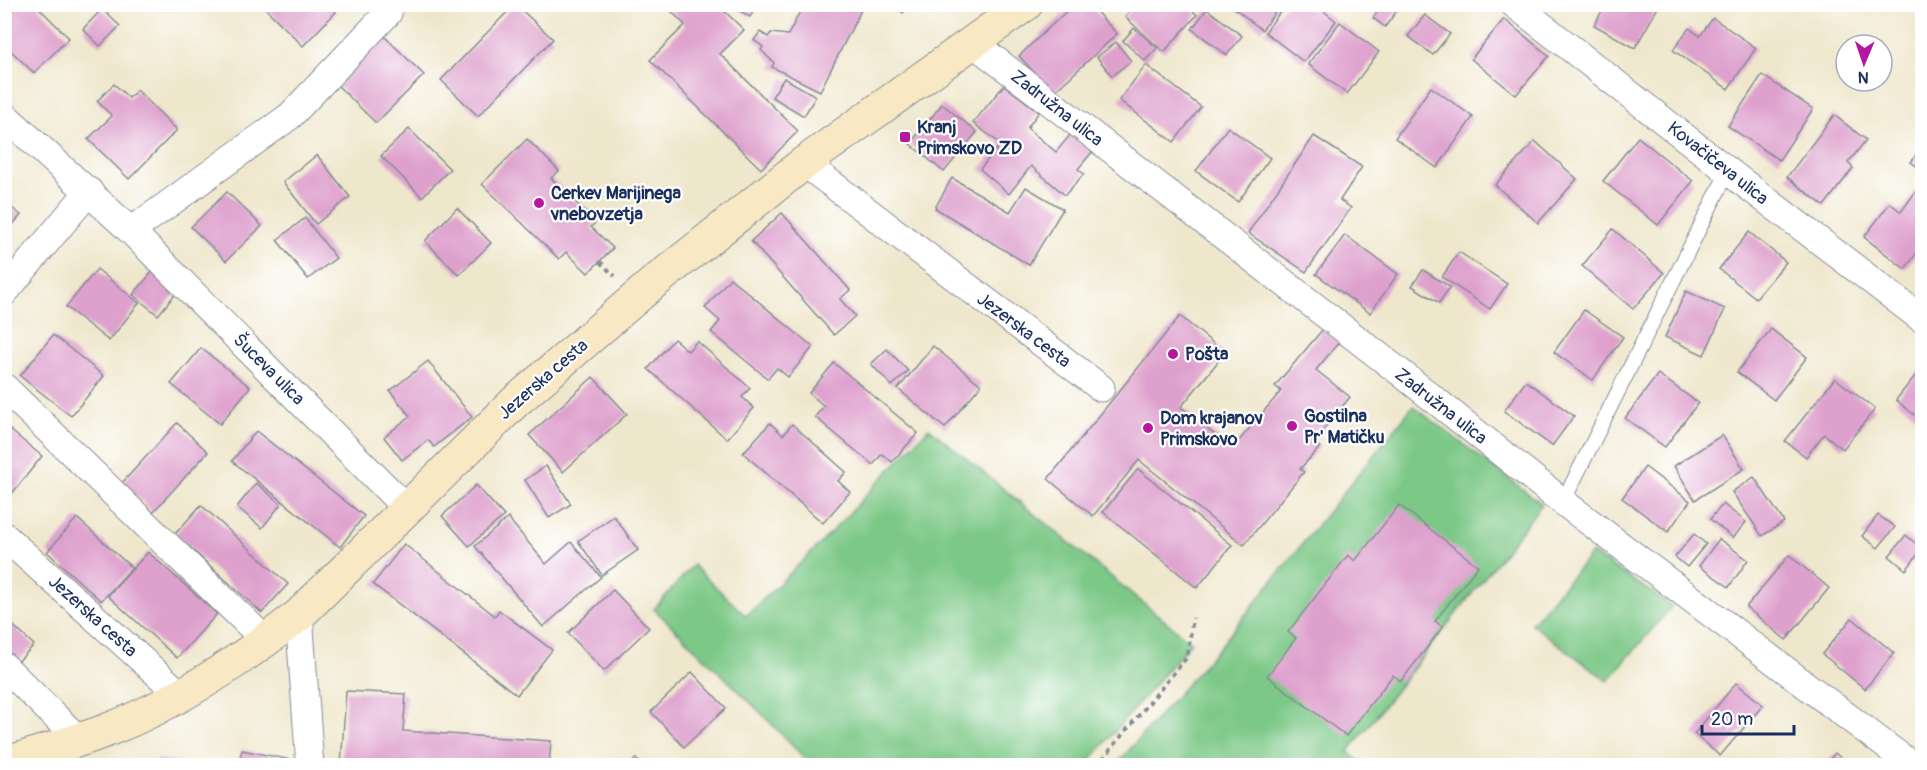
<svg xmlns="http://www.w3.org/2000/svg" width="1927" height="770" viewBox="0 0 1927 770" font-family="Pangolin,sans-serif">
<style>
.green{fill:#7bc886;stroke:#4b7c72;stroke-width:1.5}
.building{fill:#dea1cd}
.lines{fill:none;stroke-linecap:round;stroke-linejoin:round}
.lane-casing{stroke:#858b95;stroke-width:16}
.street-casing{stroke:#858b95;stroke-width:29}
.secondary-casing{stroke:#858b95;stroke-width:35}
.path{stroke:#858b95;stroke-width:4;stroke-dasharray:4.5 4.5;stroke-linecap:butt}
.lane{stroke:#fff;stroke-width:14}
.street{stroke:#fff;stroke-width:27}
.secondary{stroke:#f8e8c3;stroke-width:33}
.poi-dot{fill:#b5179e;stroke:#fff;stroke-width:2}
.labels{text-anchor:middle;stroke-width:4.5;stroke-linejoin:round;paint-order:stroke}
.street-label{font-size:18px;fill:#1b2f5e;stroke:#fff}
.poi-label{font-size:18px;font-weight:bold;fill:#1b2f5e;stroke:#fff;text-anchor:start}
</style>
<rect width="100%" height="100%" fill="#fff"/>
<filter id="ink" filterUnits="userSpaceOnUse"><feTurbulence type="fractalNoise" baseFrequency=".0167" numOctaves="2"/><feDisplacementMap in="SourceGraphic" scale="12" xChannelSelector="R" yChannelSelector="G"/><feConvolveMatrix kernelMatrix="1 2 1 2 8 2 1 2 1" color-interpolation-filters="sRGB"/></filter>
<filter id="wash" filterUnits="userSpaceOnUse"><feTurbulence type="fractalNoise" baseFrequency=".008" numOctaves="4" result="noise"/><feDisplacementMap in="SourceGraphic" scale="24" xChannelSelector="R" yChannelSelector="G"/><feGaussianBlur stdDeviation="1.35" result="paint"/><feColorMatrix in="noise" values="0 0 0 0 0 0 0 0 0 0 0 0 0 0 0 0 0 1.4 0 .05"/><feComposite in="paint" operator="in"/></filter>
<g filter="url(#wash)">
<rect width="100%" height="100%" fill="#efe7cc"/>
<g class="green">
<path d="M1413 406 1542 504 1348 752 1364 765 1115 766 1222 644Z"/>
<path d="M929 428 1191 642 1086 765H811L755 707 654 609 693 565 746 616 822 542Z"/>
<path d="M1592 553 1672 606 1608 681 1531 624Z"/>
</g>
<g id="blocks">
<g class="building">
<path d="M19 4H35L69 38 34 73 4 44V19Z"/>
<path d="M261 4H329L336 12 303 46Z"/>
<path d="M515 4 553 39 478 116 441 80Z"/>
<path d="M664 4H717L744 30 720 54 798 131 761 169 650 60 685 25Z"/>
<path d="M729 4H758L750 17Z"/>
<path d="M804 4H864L820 91 772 67 774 63 761 50 763 47 754 40 760 32 768 37 771 33 788 35Z"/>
<path d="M892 4H909L903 13Z"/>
<path d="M1074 4H1089L1117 34 1053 93 1019 56Z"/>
<path d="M1135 4H1186L1197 15 1164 52 1125 17Z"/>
<path d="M1229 4H1281L1262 30Z"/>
<path d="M1286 4H1315L1336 21 1304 62 1265 32Z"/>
<path d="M1383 4H1402L1385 27 1373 18Z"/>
<path d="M1606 4H1660L1635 48 1594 25Z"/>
<path d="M102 9 120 26 100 46 83 29Z"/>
<path d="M1207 9 1242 36 1227 55 1192 29Z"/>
<path d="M1425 15 1450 34 1433 55 1408 36Z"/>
<path d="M1713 18 1756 48 1728 89 1673 50 1689 28 1700 36Z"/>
<path d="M1504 19 1549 56 1516 95 1471 59Z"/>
<path d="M1340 22 1379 52 1347 94 1308 64Z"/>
<path d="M1134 28 1157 48 1145 61 1123 41Z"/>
<path d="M383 35 424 75 376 123 335 83Z"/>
<path d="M1116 42 1131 61 1112 76 1097 57Z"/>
<path d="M1146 65 1201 107 1174 142 1119 100Z"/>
<path d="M1762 75 1813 109 1779 160 1728 126Z"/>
<path d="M784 78 816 96 804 116 772 97Z"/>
<path d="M114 84 129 98 137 90 177 130 129 179 88 139 112 116 97 101Z"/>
<path d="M1004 85 1039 112 1027 128 1056 152 1071 134 1092 152 1078 169 1084 174 1065 195 1031 166 1009 194 980 169 1001 144 973 123Z"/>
<path d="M1431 87 1473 117 1437 168 1395 138Z"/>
<path d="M942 104 977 132 944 172 910 144Z"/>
<path d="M1834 115 1866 140 1848 163 1853 168 1824 206 1787 177Z"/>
<path d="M1228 127 1270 158 1238 202 1196 171Z"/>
<path d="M409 129 450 169 422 197 381 156Z"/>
<path d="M1314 136 1362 167 1340 200 1351 208 1306 272 1248 233Z"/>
<path d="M1638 137 1693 181 1658 225 1603 181Z"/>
<path d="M527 139 559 171 551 178 596 222 591 227 613 248 588 273 566 252 559 259 482 184Z"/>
<path d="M1535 141 1577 179 1538 223 1495 185Z"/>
<path d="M1922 147V170L1911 162Z"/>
<path d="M317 155 350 197 316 224 283 182Z"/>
<path d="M952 178 1010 212 1026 187 1063 209 1029 265 935 208Z"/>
<path d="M1919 187 1922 190V246L1905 269 1864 237 1890 203 1901 212Z"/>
<path d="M227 192 262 226 226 261 191 227Z"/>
<path d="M4 202 21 215 4 235Z"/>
<path d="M457 208 491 243 459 275 425 241Z"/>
<path d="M782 213 850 290 840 299 855 316 834 335 751 241Z"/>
<path d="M305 218 336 258 308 279 277 240Z"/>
<path d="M1613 229 1664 273 1633 309 1582 266Z"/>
<path d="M1749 232 1786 262 1756 298 1719 269Z"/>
<path d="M1345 235 1398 274 1370 313 1316 274Z"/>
<path d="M1459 252 1507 284 1490 309 1442 277Z"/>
<path d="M97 269 139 303 109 341 66 307Z"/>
<path d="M1423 270 1450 287 1439 303 1412 286Z"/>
<path d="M152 272 177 292 158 315 133 295Z"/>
<path d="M730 278 813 347 788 377 777 368 768 379 711 332 720 321 705 308Z"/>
<path d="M1686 291 1725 309 1704 355 1665 337Z"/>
<path d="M1584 310 1623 337 1593 380 1554 352Z"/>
<path d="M1180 316 1225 353 1181 407 1232 449 1281 391 1275 386 1323 329 1339 342 1316 370 1350 397 1313 442 1320 447 1300 469 1304 472 1244 545 1139 460 1093 516 1048 479Z"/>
<path d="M1771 329 1807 357 1774 400 1737 372Z"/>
<path d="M53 335 104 376 71 416 20 376Z"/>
<path d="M674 339 688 351 697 341 750 388 742 397 754 408 727 439 648 369Z"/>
<path d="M933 346 981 385 945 428 898 389Z"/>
<path d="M201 348 250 387 220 424 171 384Z"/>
<path d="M887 349 908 371 892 386 871 364Z"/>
<path d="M428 361 472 417 434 447 428 440 402 460 384 437 410 416 390 391Z"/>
<path d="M834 363 918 433 892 462 882 454 873 465 815 417 824 406 809 393Z"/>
<path d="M1922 367V421L1896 400Z"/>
<path d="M1658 374 1698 403 1665 447 1625 418Z"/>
<path d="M593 377 627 414 563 472 529 435Z"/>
<path d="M1835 378 1875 409 1843 449 1824 434 1806 457 1785 441Z"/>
<path d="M1526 381 1574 416 1552 446 1504 411Z"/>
<path d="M177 423 208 452 153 512 122 483Z"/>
<path d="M770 423 783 435 792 424 846 472 838 481 850 492 823 523 743 453Z"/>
<path d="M4 425 42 456 7 500 4 498Z"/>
<path d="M256 431 364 516 340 547 232 461Z"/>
<path d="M1722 435 1744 469 1695 500 1674 466Z"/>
<path d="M546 466 571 504 549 518 525 480Z"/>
<path d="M1645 467 1690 501 1668 532 1622 498Z"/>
<path d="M1138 469 1232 545 1197 588 1103 512Z"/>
<path d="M1754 477 1784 522 1762 536 1732 492Z"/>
<path d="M256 483 281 504 262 528 237 507Z"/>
<path d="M476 485 504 516 469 546 442 516Z"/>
<path d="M1723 504 1746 522 1733 538 1710 519Z"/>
<path d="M201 505 288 584 262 613 175 534Z"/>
<path d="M1399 505 1478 566 1435 621 1443 627 1401 681 1393 675 1346 736 1267 676 1296 638 1288 632 1348 555 1355 561Z"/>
<path d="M1878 515 1895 527 1878 548 1862 536Z"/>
<path d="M614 516 638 550 602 575 578 541Z"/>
<path d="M77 518 132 568 101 601 47 552Z"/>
<path d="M508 518 546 564 571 542 601 577 543 627 475 546Z"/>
<path d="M1694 534 1706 544 1687 567 1675 557Z"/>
<path d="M1906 535 1922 549 1906 570 1889 556Z"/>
<path d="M1719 539 1748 560 1729 587 1699 566Z"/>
<path d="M404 544 495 616 499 610 552 650 517 695 373 584Z"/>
<path d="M148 552 217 614 177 658 108 596Z"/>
<path d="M1789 555 1829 588 1786 640 1746 607Z"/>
<path d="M613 590 649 628 604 671 568 633Z"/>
<path d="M5 618 34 645 14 666 5 658Z"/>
<path d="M1852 618 1894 653 1865 689 1822 654Z"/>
<path d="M692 672 726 708 684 747 651 712Z"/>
<path d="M1736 683 1763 705 1720 756 1694 734Z"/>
<path d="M346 691 406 694 403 731 551 741 549 765H341Z"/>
<path d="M242 750 292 760 291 765H238Z"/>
<path d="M1835 753 1849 765H1825Z"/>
<path d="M157 759 197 764V765H156Z"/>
<path d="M636 759 642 765H629Z"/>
</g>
</g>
</g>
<g filter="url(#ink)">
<use href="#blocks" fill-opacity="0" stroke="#858b95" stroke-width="1.5"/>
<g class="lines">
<g class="lane-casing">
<path id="lane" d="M1563 502 1728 171"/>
</g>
<g class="street-casing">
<g id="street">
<path d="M1514 4 1728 171 1922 319"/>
<path d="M972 42 1401 373 1563 502 1913 766"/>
<path d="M4 115 131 231 406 508"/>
<path d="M804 163 1101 388"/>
<path d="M131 231 290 116 388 13"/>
<path d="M4 293 89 191"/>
<path d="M4 387 266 641"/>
<path d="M4 536 181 695"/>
<path d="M299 615 310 766"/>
<path d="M4 666 79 740"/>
</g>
</g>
<g class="secondary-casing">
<path id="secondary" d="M4 764C38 753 72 743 105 731 176 704 240 661 299 615L515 402 652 284 804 163 1026 4"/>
</g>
<g class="path">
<path d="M600 262 615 276"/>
<path d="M1097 766 1187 657 1193 618"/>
</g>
<use href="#lane" class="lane"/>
<use href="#street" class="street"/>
<use href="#secondary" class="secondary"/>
</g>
</g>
<g class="poi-dot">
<rect x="899" y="131" width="12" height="12" rx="3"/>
<circle cx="539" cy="203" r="6"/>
<circle cx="1173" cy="354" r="6"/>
<circle cx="1292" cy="426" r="6"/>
<circle cx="1148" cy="428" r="6"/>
</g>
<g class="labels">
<g class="street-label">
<text transform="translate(1057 108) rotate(38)" y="6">Zadružna ulica</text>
<text transform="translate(1718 163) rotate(38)" y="6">Kovačičeva ulica</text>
<text transform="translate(1024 330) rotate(37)" y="6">Jezerska cesta</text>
<text transform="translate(269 369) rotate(45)" y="6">Šuceva ulica</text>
<text transform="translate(543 379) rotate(-41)" y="6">Jezerska cesta</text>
<text transform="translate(1441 406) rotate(38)" y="6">Zadružna ulica</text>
<text transform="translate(93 616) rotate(42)" y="6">Jezerska cesta</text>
</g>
<g class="poi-label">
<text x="917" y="133">Kranj<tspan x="917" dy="21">Primskovo ZD</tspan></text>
<text x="551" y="199">Cerkev Marijinega<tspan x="551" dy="21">vnebovzetja</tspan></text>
<text x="1185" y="360">Pošta</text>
<text x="1304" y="422">Gostilna<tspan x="1304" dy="21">Pr' Matičku</tspan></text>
<text x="1160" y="424">Dom krajanov<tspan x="1160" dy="21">Primskovo</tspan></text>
</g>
</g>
<rect width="1927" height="770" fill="none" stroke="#fff" stroke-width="24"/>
<g transform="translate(1864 63) rotate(182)"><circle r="28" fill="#ffffff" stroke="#a4acbf" stroke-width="1.5"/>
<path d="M0-4.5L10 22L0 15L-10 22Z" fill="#b5179e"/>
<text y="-9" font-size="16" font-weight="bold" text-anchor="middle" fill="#1b2f5e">N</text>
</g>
<path d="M1702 725v9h92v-9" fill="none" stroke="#1b2f5e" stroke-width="3"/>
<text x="1711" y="725" font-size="18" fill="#1b2f5e" stroke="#ffffff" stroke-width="4.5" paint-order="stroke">20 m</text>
</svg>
